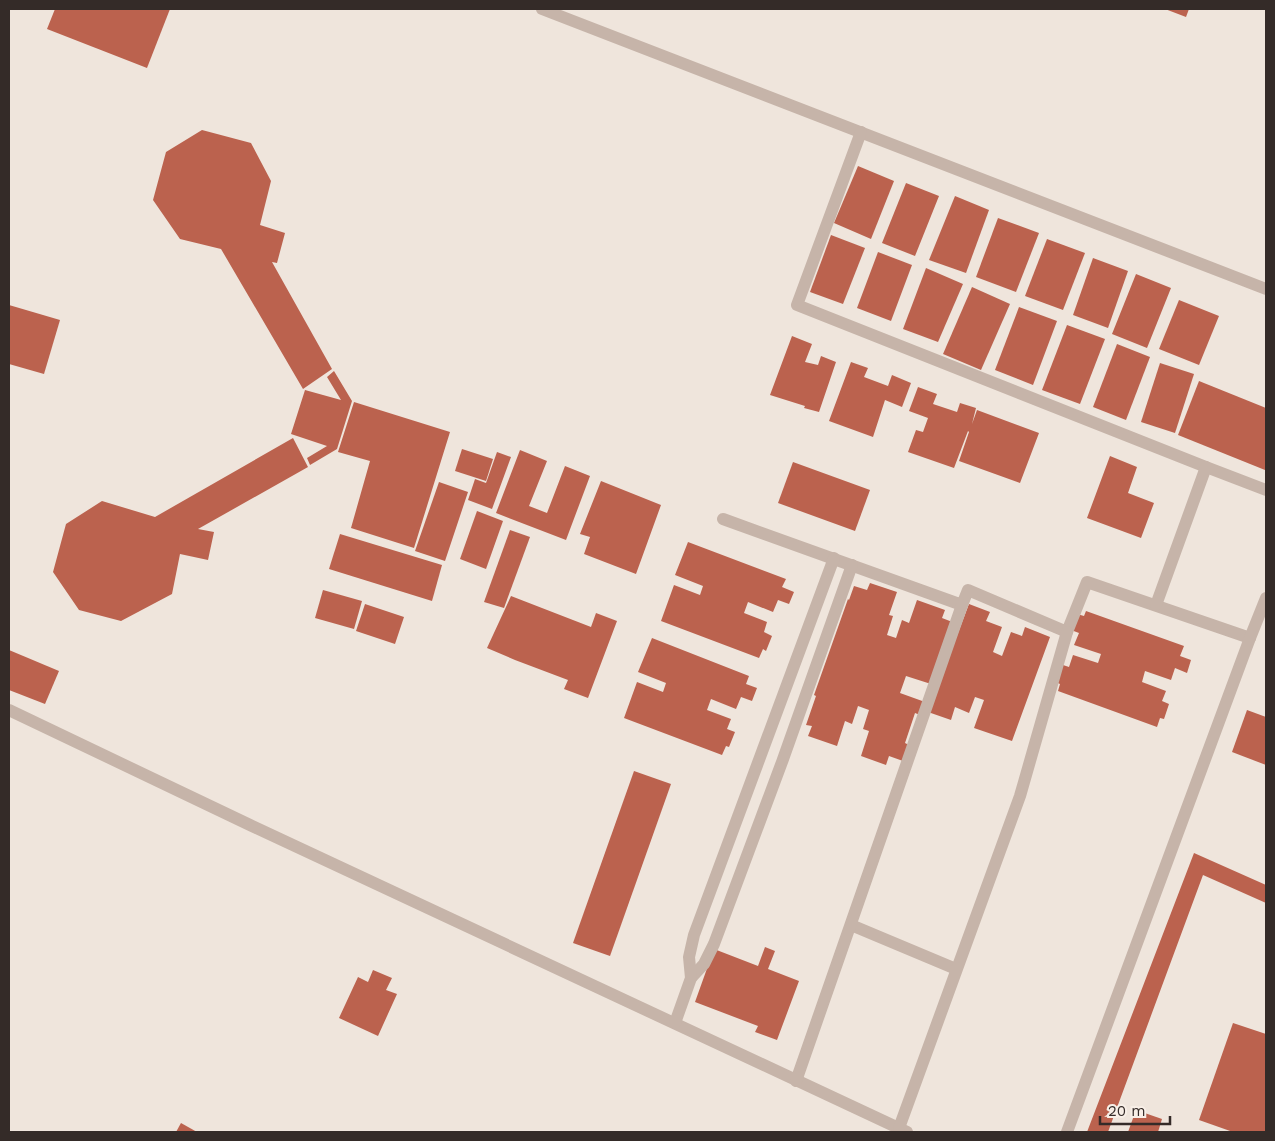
<svg xmlns="http://www.w3.org/2000/svg" width="1275" height="1141" viewBox="0 0 1275 1141" font-family="'Work Sans',sans-serif">
<style>
.building{fill:#bb624e}
.lines{fill:none;stroke-linecap:round;stroke-linejoin:round}
.street{stroke:#c6b4a9;stroke-width:12}
</style>
<rect width="100%" height="100%" fill="#efe5dc"/>
<g class="building">
<path d="M55 9H170L147 68 47 29Z"/>
<path d="M1165 9H1189L1186 17Z"/>
<path d="M202 130 251 143 271 181 260 225 285 233 277 263 272 262 332 369 303 389 221 249 180 239 153 200 166 152Z"/>
<path d="M858 166 894 181 871 239 834 223Z"/>
<path d="M906 183 939 196 915 256 882 243Z"/>
<path d="M955 196 989 210 966 273 929 260Z"/>
<path d="M998 218 1039 233 1016 292 976 277Z"/>
<path d="M831 235 865 248 843 304 810 292Z"/>
<path d="M1047 239 1085 253 1063 310 1025 296Z"/>
<path d="M878 252 912 265 891 321 857 308Z"/>
<path d="M1093 258 1128 271 1108 328 1073 315Z"/>
<path d="M926 268 963 284 938 342 903 329Z"/>
<path d="M1136 274 1171 288 1147 348 1112 334Z"/>
<path d="M972 287 1010 304 981 370 943 354Z"/>
<path d="M1179 300 1219 316 1199 365 1159 349Z"/>
<path d="M9 305 60 320 44 374 9 364Z"/>
<path d="M1019 307 1057 321 1033 385 995 370Z"/>
<path d="M1067 325 1105 339 1080 404 1042 390Z"/>
<path d="M792 336 812 344 805 362 818 365 821 356 836 362 819 412 804 408 805 406 770 395Z"/>
<path d="M1117 344 1150 357 1126 420 1093 407Z"/>
<path d="M851 362 868 368 864 377 888 386 892 375 911 383 902 407 885 400 873 437 829 421Z"/>
<path d="M1160 363 1194 374 1175 433 1141 422Z"/>
<path d="M334 371 352 401 337 449 310 465 307 458 327 446 291 434 305 390 341 400 327 377Z"/>
<path d="M1199 381 1266 408 1265 470 1178 435Z"/>
<path d="M918 387 937 394 933 404 957 412 960 403 976 408 972 424 977 410 1039 433 1020 483 959 461 969 432 968 431 954 468 908 452 916 430 923 432 928 418 909 411Z"/>
<path d="M354 402 450 432 414 548 351 528 370 461 338 452Z"/>
<path d="M293 438 308 467 198 529 214 532 208 560 180 554 172 594 121 621 79 610 53 572 66 524 102 501 155 517Z"/>
<path d="M462 449 493 459 486 481 455 471Z"/>
<path d="M520 450 547 461 529 506 547 513 565 466 590 476 566 540 496 513Z"/>
<path d="M497 452 511 457 492 509 468 500 475 479 486 483Z"/>
<path d="M1110 456 1137 467 1128 493 1154 503 1141 538 1087 518Z"/>
<path d="M793 462 870 490 855 531 778 503Z"/>
<path d="M601 481 661 505 636 574 584 554 590 537 580 534Z"/>
<path d="M439 482 468 492 445 561 415 551Z"/>
<path d="M477 511 503 521 486 569 460 559Z"/>
<path d="M510 530 530 537 504 608 484 602Z"/>
<path d="M340 534 442 565 432 601 329 569Z"/>
<path d="M688 542 786 579 782 587 794 592 789 604 778 600 773 612 748 602 744 613 767 622 764 632 772 636 766 651 763 649 759 658 661 621 674 585 700 595 703 586 675 575Z"/>
<path d="M870 583 897 592 889 615 893 616 887 635 896 638 902 620 909 623 917 600 945 610 942 618 955 623 931 684 906 676 900 693 925 702 920 715 915 713 905 743 909 745 903 761 889 756 886 765 861 756 869 731 863 729 869 710 858 706 852 724 845 721 837 746 808 736 812 726 806 725 816 696 814 695 848 599 849 600 854 586 867 590Z"/>
<path d="M323 590 362 601 354 629 315 618Z"/>
<path d="M511 596 591 627 596 613 617 621 588 698 564 689 568 680 515 660 487 648Z"/>
<path d="M365 604 404 617 395 644 356 631Z"/>
<path d="M969 604 990 612 986 621 1002 627 993 652 1002 656 1011 632 1022 636 1025 627 1050 637 1012 741 974 728 984 700 975 697 969 713 955 707 951 720 928 712Z"/>
<path d="M1086 611 1184 646 1180 656 1191 660 1187 673 1175 668 1171 680 1145 671 1142 682 1166 691 1162 701 1169 704 1164 719 1160 718 1157 727 1058 691 1060 684 1053 681 1060 664 1069 667 1073 655 1098 663 1101 654 1074 645 1079 633 1071 630 1077 614 1084 616Z"/>
<path d="M652 638 749 676 746 684 757 688 752 701 741 697 736 709 711 699 707 710 731 719 727 729 735 732 729 747 726 746 722 755 624 718 637 682 663 692 666 683 638 672Z"/>
<path d="M9 650 59 671 45 704 9 690Z"/>
<path d="M1247 710 1266 717V765L1232 752Z"/>
<path d="M634 771 671 784 610 956 573 943Z"/>
<path d="M1194 853 1266 885V903L1203 875 1108 1132H1087Z"/>
<path d="M765 947 775 951 768 969 799 981 777 1040 755 1032 758 1026 695 1002 714 949 758 966Z"/>
<path d="M373 970 392 978 386 990 397 994 378 1036 339 1018 358 977 368 982Z"/>
<path d="M1233 1023 1266 1034V1132H1233L1199 1120Z"/>
<path d="M1136 1110 1162 1119 1158 1132H1128Z"/>
<path d="M181 1123 197 1132H176Z"/>
</g>
<g class="lines">
<g class="street">
<path d="M542 9 1266 289"/>
<path d="M861 132 797 305 1206 467"/>
<path d="M723 519 962 605 968 590 1067 632 1087 582 1250 638"/>
<path d="M1156 605 1206 467 1266 490"/>
<path d="M9 710 250 825 907 1132"/>
<path d="M851 925 956 969"/>
<path d="M691 978 704 964 714 944 782 762 852 565"/>
<path d="M675 1023 691 978 689 957 694 935 834 558"/>
<path d="M796 1081 962 605"/>
<path d="M899 1128 1020 796 1067 632"/>
<path d="M1067 1132 1250 638 1266 598"/>
</g>
</g>
<rect width="1275" height="1141" fill="none" stroke="#342b28" stroke-width="20"/>
<path d="M1100 1116v8h70v-8" fill="none" stroke="#342b28" stroke-width="2.5"/>
<text x="1108" y="1116" font-size="15" fill="#342b28" stroke="#f8efe7" stroke-width="4" paint-order="stroke">20 m</text>
</svg>
